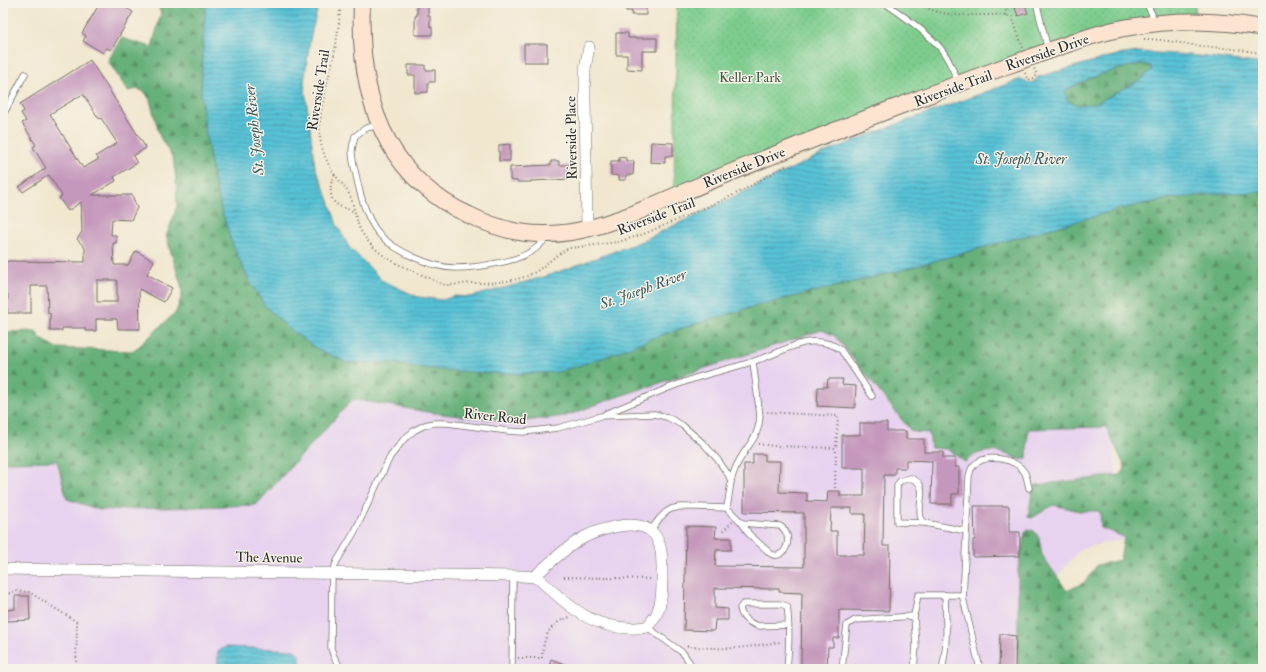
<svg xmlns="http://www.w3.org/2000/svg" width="1266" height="672" viewBox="0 0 1266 672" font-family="'IM FELL Double Pica',serif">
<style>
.built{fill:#e7d2ef}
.forest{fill:url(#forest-firs);stroke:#486e52}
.park{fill:url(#park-dots);stroke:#547c5c}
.water{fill:url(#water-rules);stroke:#427680;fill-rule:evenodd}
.building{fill:#c497bc;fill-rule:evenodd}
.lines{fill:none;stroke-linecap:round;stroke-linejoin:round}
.lane-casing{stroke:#706d64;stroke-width:7}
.street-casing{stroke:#706d64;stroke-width:12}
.secondary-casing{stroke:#706d64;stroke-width:18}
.path{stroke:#706d64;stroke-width:2;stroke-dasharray:1 3;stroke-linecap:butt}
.lane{stroke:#fff;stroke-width:5.5}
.street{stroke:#fff;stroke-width:11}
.secondary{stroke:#fde4d1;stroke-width:16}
.labels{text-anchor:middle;stroke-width:3;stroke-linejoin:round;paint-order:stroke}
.street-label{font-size:14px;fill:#2b2b2b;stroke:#f7f3e8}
.park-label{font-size:14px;fill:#445c49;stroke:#f7f3e8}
.water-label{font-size:15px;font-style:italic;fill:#39585e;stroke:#f7f3e8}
</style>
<defs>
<pattern id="forest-firs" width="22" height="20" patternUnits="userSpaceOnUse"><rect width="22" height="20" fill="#66b079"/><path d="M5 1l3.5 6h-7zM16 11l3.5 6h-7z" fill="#548f63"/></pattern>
<pattern id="park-dots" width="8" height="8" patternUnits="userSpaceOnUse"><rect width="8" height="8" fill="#7ecd8e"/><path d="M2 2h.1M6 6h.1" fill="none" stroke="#6db07b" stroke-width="1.8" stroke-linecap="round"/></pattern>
<pattern id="water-rules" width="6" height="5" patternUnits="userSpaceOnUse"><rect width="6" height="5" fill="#59c2d6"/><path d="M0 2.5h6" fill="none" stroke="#4a9eae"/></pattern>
</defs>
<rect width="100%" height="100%" fill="#f7f3e8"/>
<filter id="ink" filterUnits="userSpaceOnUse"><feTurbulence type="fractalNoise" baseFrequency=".025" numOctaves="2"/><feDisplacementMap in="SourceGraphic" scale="8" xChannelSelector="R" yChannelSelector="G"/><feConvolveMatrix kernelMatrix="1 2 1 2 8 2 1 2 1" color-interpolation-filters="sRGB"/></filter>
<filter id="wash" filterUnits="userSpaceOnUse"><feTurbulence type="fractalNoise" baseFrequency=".012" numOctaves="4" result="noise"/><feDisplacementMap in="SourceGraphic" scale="16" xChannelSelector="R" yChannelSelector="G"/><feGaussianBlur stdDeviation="0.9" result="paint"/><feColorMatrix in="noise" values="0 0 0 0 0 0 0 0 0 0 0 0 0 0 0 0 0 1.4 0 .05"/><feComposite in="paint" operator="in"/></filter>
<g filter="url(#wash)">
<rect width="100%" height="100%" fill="#f1e7cf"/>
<path class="built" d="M822 330 1110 420 1124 539 1082 548 1021 617 1020 669H3V462L57 461 67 499 256 505 353 398 433 413 566 416 614 398Z"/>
<g class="forest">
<path d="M156 3H206L204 24 201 94 205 129 214 180 221 208 231 241 348 363 385 362 431 369 520 374 650 339 698 323 756 306 902 270 1124 208 1168 199 1214 194 1263 192V669H1018V569L1025 533 1028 529 1034 531 1039 538 1042 555 1067 591 1085 582 1097 565 1120 560 1124 537 1101 528 1100 511H1080L1053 505 1032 518 1028 517 1033 487 1037 485 1120 475 1124 470 1125 467 1106 427 1028 429 1027 459C1018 461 1011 455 1003 453 988 449 976 452 965 462L947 449 931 448 929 433 914 432 910 430 835 336 822 330 614 398 566 416 517 422 433 413 353 399 256 505 100 510 67 499 57 461 3 462V334L6 332 36 331 40 338 56 348 134 351 176 312 182 295 181 285 166 236 174 216 177 204 176 178 173 158 160 137 150 100 145 92 138 89 128 91 108 61 121 38 152 47 161 13Z"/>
<path d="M1141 64 1151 66 1152 70 1140 80 1095 104 1077 105 1067 100 1065 91C1089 77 1113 69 1141 64Z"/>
</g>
<path class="park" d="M677 3H1195V16L1156 18 674 189Z"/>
<g class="water">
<path d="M206 3H319L310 39 304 82 315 167 328 198 337 225 349 247 383 281 418 297 443 300 454 296 471 297 547 276 640 242 824 153 895 125 1021 79 1030 83 1034 82 1038 77 1116 55 1139 52 1190 55 1263 64V192L1214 194 1168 199 1124 208 902 270 756 306 698 323 650 339 600 359 558 372 520 374 486 373 431 369 385 362 348 363 317 349 289 329 264 305 247 276 231 241 221 208 214 180 205 129 201 94 204 24ZM1141 64 1151 66 1152 70 1140 80 1095 104 1077 105 1067 100 1065 91C1088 77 1114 69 1141 64Z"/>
<path d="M225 647 294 650 300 655V669H218V652Z"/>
</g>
<g id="blocks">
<g class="building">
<path d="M100 3H128L126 8 133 12 111 50 106 48 103 53 83 41 86 36 82 33Z"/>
<path d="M417 3H428V16H430V27H432V35H415V16H417Z"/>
<path d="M626 3H646V15H631L632 11H626Z"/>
<path d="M1025 5 1028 13 1018 16 1015 8Z"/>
<path d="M616 33H628V38H657V51H642V70L627 69V55H616Z"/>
<rect x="524" y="44" width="23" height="18"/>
<path d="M90 60 146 148 133 156 137 163 114 177 116 181 92 195H132L137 208 131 220 112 219 111 235H116V243H113L114 265H128L136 251 154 261 147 274 172 288 164 302 139 289 140 329H118L117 319H96V331H85V328H62V331H50V313H48L47 286H31V313H7L8 294H3V266L8 261 85 262V248L77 239 82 232 81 202 68 211 59 198 62 196 49 175 23 192 19 187 46 168 33 147 36 145 22 123 26 121 21 113 24 111 20 104ZM83 94 99 119 101 118 117 143 96 156 99 159 83 168 50 114ZM97 280H117V302H97Z"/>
<path d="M408 65H425V70H435V82H428V92L415 93V75H408Z"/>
<path d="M651 142 673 143V156H665V163L650 162Z"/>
<path d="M510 144V161H499V145Z"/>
<path d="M619 157 626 158V161H634L633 175H626V180H619V176L611 175V161H619Z"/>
<path d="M551 161H559V165H572V179L531 181V182H517V181L510 180V167L551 165Z"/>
<path d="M828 379H843L842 385 856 386 855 408 817 406 818 387H827Z"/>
<path d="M860 423H887V431H906V439H924V452H943V458H955V467H959V494H952V504H931L932 461 906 460V468H895V475H884L883 546H890L889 611 839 610V638H833V647H828L827 669H801L802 593 779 592V589L715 588V608L728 609V620H715L714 631 684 630 686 526 716 527 715 538H731V550H716L715 566 804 567V513L744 512V464H753V454H765V461H780L779 492 807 493V501L827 502 828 491H840V496H864V468H842V435H860ZM831 508H852V514H865L864 555H837V531H830Z"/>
<path d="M974 506H1009V532H1020V556L973 557V540H975Z"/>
<path d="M15 596H29L30 620 7 621V610L15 609Z"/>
<path d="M1000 634 1016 636 1015 669H999Z"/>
<path d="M551 659 575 668V669H548Z"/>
</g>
</g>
</g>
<g filter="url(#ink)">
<use href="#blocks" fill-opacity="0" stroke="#706d64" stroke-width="1"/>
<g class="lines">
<g class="lane-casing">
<g id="lane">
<path d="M885 3C901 14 933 36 944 53 950 62 954 73 959 83"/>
<path d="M1038 3 1037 6 1048 50"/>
<path d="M1146 3 1152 14V23"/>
<path d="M3 115 25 74"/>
<path d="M380 125 366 128 355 136C354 141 352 146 352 151 352 161 356 174 358 184 362 202 369 223 381 236 397 252 433 268 455 268 470 268 484 266 498 263 515 260 537 253 547 236"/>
<path d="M605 414C633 403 659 391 687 381 711 372 736 368 760 359 777 354 792 344 809 342 821 341 832 343 841 350L872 396"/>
<path d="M910 478C931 484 916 504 921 518 922 520 924 522 925 523L897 522V486L900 481Z"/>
<path d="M731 481C733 474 735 467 739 461 749 442 758 440 760 416L753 362"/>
<path d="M742 523 780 526C795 535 786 561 771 554L749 534Z"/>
<path d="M925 523 966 531"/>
<path d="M650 531 660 518 666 512 671 509 679 507H696L727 508 742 523"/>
<path d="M647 627 683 653 694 669"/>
<path d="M341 669 334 657 331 648 332 573 337 561 355 531 390 457 404 439 415 430 425 425 434 423H447L508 431 523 432 558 428 601 416 654 414 667 417 682 425 704 444 718 460 729 476 731 482 727 508"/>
<path d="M512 669 513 576"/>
<path d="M787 669C789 648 790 626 787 606L780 604H743L740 608C742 619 749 623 759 626L788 625"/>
<path d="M842 669 847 625 855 620 914 616 918 595H963"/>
<path d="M914 669 916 646 914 616"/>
<path d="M942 669C948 645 946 620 945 595"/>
<path d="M980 669 963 598 969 476C970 472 971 468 974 465 986 453 1016 458 1025 473 1027 478 1028 484 1029 488"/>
</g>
</g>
<g class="street-casing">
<g id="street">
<path d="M587 229 585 98V69L589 47"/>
<path d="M3 569 522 576 534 577 540 580C573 610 599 634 647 627 650 623 654 619 656 615 663 602 662 584 662 570 662 558 662 544 654 534 637 515 593 531 576 542 561 552 547 565 534 577"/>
</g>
</g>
<g class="secondary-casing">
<path id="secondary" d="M362 3C358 93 382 175 469 215 493 227 521 235 548 234 577 234 605 224 633 214 727 173 822 135 918 99 958 84 997 69 1037 55 1068 44 1098 32 1130 27 1175 19 1219 20 1263 28"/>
</g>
<g class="path">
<path d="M341 3C339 22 337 41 333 60 327 85 318 112 320 138 322 151 327 163 334 174 340 182 346 187 350 196 355 207 355 220 361 231 376 257 400 265 427 277 432 279 440 284 446 285 454 285 462 284 470 283 488 283 507 283 524 277 542 272 552 255 570 248L618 242 644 234 723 200 743 190 787 165"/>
<path d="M918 3C938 16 961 16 984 15 994 15 1003 14 1012 17L1023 48"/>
<path d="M1005 15 1008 3"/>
<path d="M1144 39C1163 39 1182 44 1201 46 1222 48 1242 49 1263 54"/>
<path d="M1025 73 1027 78 1031 80 1034 79 1037 75 1034 68"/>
<path d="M335 175C331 182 330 186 331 194 332 206 343 207 353 211"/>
<path d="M758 444 775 446 836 448 838 416 766 412"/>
<path d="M835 488 836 448"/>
<path d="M723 531 732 522"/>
<path d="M564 577 652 579"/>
<path d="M3 599 8 594 15 591 29 592 77 622 76 669"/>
<path d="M687 646 689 647C707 647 726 650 745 647 757 646 769 643 782 642"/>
<path d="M518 658H542C543 638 549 623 570 617"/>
</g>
<use href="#lane" class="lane"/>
<use href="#street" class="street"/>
<use href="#secondary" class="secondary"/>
</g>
</g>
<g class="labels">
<g class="street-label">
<text transform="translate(1047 52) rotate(-19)" y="5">Riverside Drive</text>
<text transform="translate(953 88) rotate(-20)" y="5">Riverside Trail</text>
<text transform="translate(318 90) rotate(-81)" y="5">Riverside Trail</text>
<text transform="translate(571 138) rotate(-91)" y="5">Riverside Place</text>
<text transform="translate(744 167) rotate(-22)" y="5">Riverside Drive</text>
<text transform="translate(656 216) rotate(-21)" y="5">Riverside Trail</text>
<text transform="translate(495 416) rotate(6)" y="5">River Road</text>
<text transform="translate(269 557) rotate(1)" y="5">The Avenue</text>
</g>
<g class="park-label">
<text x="750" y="82">Keller Park</text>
</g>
<g class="water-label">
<text transform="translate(254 130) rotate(-96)" y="5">St. Joseph River</text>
<text x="1021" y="164">St. Joseph River</text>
<text transform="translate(643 289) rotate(-20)" y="5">St. Joseph River</text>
</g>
</g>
<rect width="1266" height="672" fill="none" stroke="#f7f3e8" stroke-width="16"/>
</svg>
